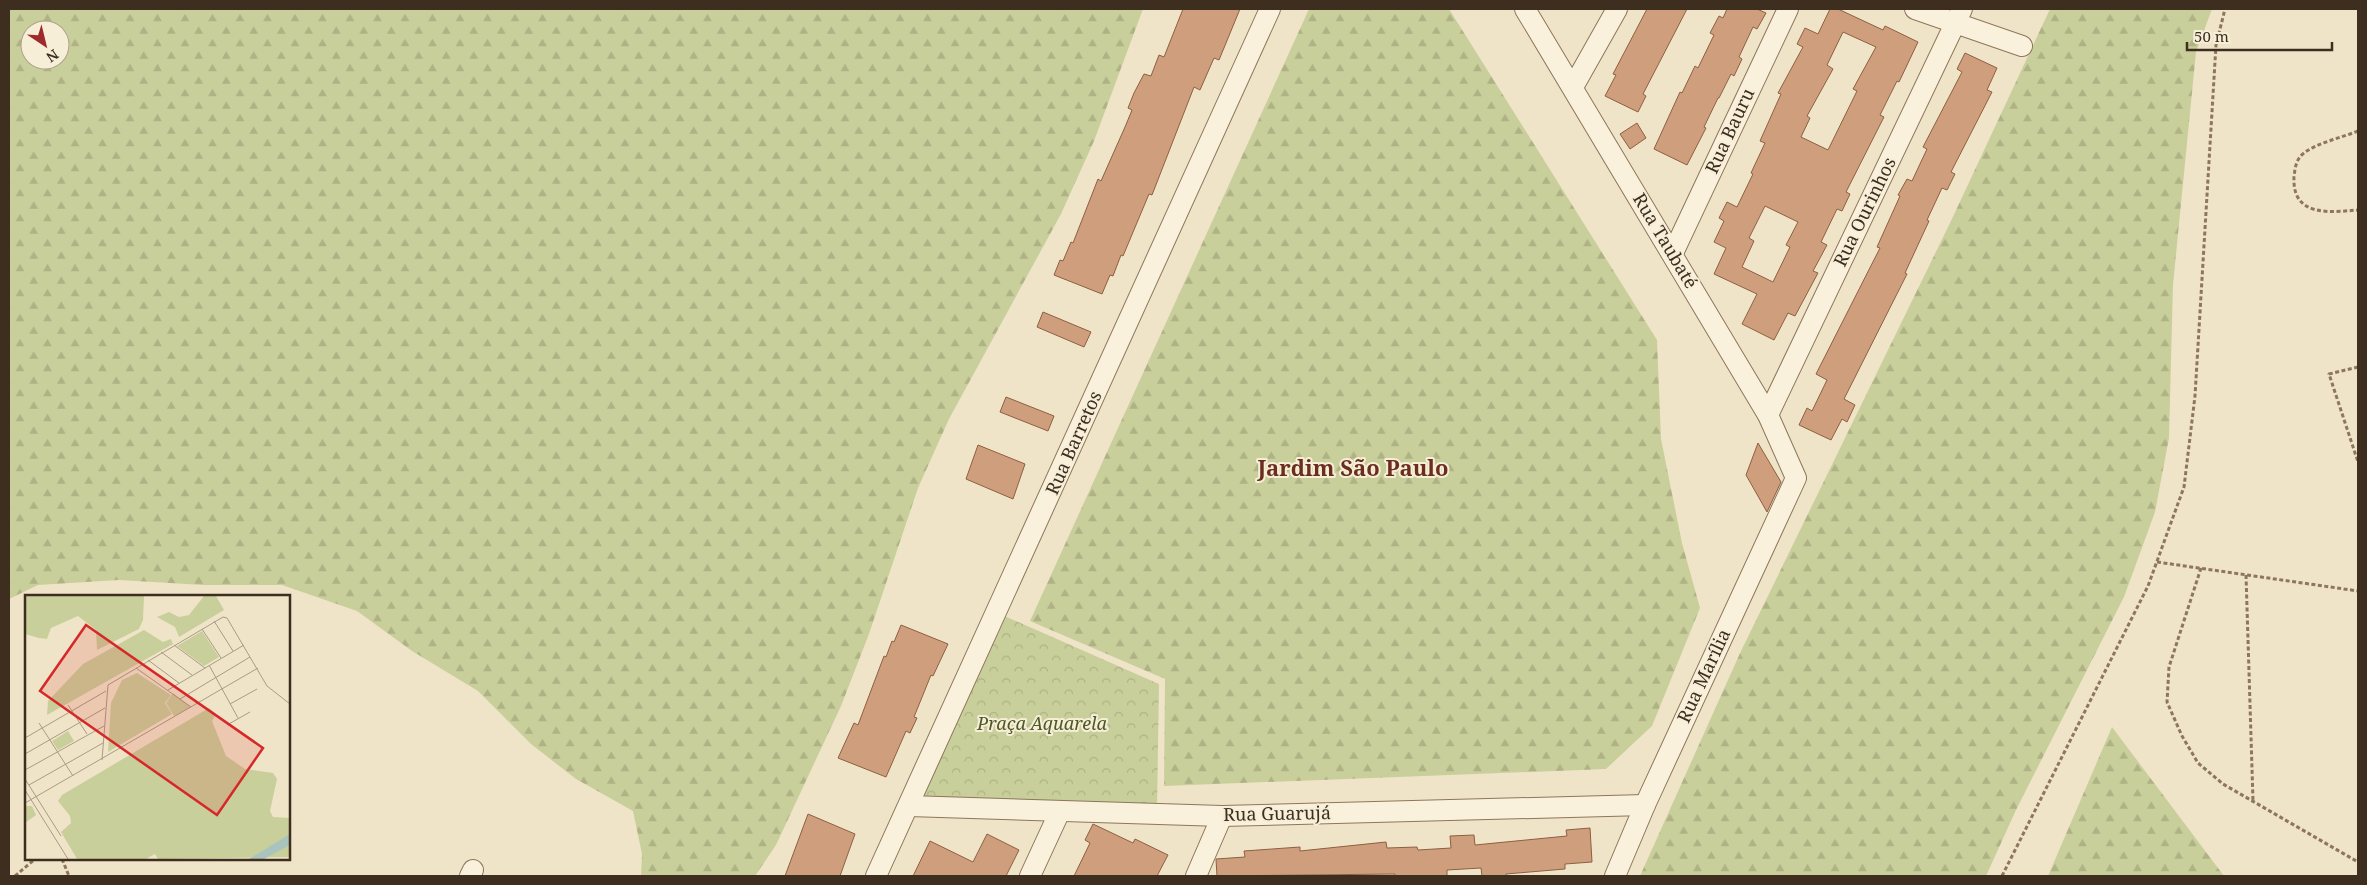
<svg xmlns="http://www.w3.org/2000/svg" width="2367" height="885" viewBox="0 0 2367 885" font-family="'Noto Serif',serif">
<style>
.forest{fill:url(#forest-firs);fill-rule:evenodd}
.park{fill:url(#park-crowns)}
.building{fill:#cf9f7d;stroke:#8d5f41;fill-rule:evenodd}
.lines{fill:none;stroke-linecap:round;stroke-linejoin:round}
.street-casing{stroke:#8d765c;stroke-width:22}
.path{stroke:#8d765c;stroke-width:3;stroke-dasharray:4 2.5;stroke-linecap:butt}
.street{stroke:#faf1dc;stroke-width:20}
.labels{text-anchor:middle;stroke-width:4;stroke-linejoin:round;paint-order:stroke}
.street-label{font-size:18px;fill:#3d2e20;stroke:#f7eed8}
.park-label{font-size:18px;font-style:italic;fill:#4d5a26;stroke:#f7eed8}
.district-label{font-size:22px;font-weight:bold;fill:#6b2e1e;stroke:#f7eed8}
.inset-road{fill:none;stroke:#a89b85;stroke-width:1}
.view{fill:#d62828;fill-opacity:0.15;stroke:#d62828;stroke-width:2.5}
.inset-edge{fill:none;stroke:#3d2e20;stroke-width:2.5}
</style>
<defs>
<pattern id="forest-firs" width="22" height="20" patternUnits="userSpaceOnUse" patternTransform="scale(1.25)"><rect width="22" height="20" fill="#c9cf9b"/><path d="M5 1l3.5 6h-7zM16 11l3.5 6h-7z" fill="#aeb285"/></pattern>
<pattern id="park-crowns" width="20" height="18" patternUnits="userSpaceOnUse" patternTransform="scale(1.25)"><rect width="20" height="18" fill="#c9cf9b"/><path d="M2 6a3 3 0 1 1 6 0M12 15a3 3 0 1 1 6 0" fill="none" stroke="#aeb285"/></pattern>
</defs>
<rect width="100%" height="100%" fill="#f0e4c8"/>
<g class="forest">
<path d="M9 9H1143L1094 141 1061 214 949 419 918 488 869 634 841 706 776 845 755 876H641L642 854 633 811 576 779 531 744 478 691 412 651 357 611 282 585H203L119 580 38 585 9 599ZM30 30H60V60H30Z"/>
<path d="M1309 9H1449L1657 340 1661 439 1682 543 1700 608 1652 726 1606 769 1164 786 1165 679 1030 621Z"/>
<path d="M2050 9H2212L2196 52 2173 285 2169 438 2155 512 2124 597 2016 810 1986 876H1640L1741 651 1950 223Z"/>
<path d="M2112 727 2224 876H2048Z"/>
</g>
<path class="park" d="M1000 614 1159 684 1157 811 913 804Z"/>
<g class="building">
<path d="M1183 9H1240L1219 60 1214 58 1200 90 1194 87 1152 195 1149 194 1123 256 1121 255 1113 276 1110 275 1102 294 1054 275 1060 260 1063 261 1071 242 1073 243 1098 179 1101 181 1125 127 1132 110 1128 108 1134 93 1144 74 1151 76 1159 55 1164 57Z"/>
<path d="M1647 9H1687L1643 94 1646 96 1638 112 1605 96 1616 75 1613 74Z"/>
<path d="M1727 9H1757L1766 13 1757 29 1753 27 1739 57 1742 59 1734 76 1731 74 1719 98H1718L1704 127 1706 128 1687 165 1654 149 1680 92 1682 93 1695 66 1698 68 1714 35 1710 33 1719 16 1723 18Z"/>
<path d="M1830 9H1838L1883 30 1885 26 1918 42 1899 82 1897 81 1880 115 1884 117 1846 192 1850 194 1842 211 1837 209 1821 242 1827 245 1813 271 1818 273 1795 316 1788 313 1774 340 1742 324 1757 294 1714 274 1726 248 1714 242 1724 221 1719 218 1727 202 1737 207 1753 174 1751 173 1765 143 1760 141 1781 94 1778 93 1803 47 1797 44 1805 28 1818 34ZM1843 32 1876 47 1853 89 1857 91 1828 150 1801 137 1810 118 1807 116 1833 69 1827 65ZM1765 206 1798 222 1786 245 1790 247 1773 282 1742 267 1754 241 1749 238Z"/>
<path d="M1965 53 1997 68 1987 90 1992 92 1951 172 1955 174 1947 190 1942 188 1927 220 1929 221 1905 273 1907 274 1844 399 1855 405 1847 422 1842 419 1831 440 1799 425 1807 408 1812 411 1827 380 1816 374 1880 248 1877 247 1900 196 1898 195 1907 179 1912 181 1927 149 1923 147 1962 72 1957 69Z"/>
<path d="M1637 123 1646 138 1630 149 1620 134Z"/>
<path d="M1043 312 1091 332 1084 347 1037 327Z"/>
<path d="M1006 397 1054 416 1048 431 1000 412Z"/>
<path d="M1758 443 1781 482 1767 512 1746 475Z"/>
<path d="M978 445 1025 464 1013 499 966 479Z"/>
<path d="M901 625 948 644 933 676 931 675 914 717 917 718 910 733 906 731 886 777 838 758 854 723 858 725 884 656 886 657 892 641 894 642Z"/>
<path d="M808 814 855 834 840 876H785Z"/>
<path d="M1093 824 1133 843 1135 839 1168 855 1157 876H1074L1090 843 1085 840Z"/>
<path d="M1590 828 1592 862 1565 864V869L1506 874V876H1482L1481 868 1447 870V876H1395V874L1217 876 1216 859 1245 857 1244 851 1300 847V851L1386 842 1387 848 1417 847 1418 850 1451 848 1450 836 1474 835 1475 845 1567 836 1566 830Z"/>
<path d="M987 834 1019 850 1006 876H913L930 841 973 862Z"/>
</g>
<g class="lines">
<g class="street-casing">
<g id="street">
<path d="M1525 9 1768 415 1796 478 1645 805 1615 876"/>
<path d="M1915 9 2022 46"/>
<path d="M1573 87 1617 9"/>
<path d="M1673 253 1788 9"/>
<path d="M1768 415 1962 9"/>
<path d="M909 806 1222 816 1645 805"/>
<path d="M470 876 473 870"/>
<path d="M876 876 1270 9"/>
<path d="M1030 876 1060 811"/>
<path d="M1196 876 1222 816"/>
</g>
</g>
<g class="path">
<path d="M2358 131C2341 138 2319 142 2304 153 2296 159 2295 168 2294 177 2292 218 2331 212 2358 210"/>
<path d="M2358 367 2329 374 2358 462"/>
<path d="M2157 562 2358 591"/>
<path d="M2201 568 2169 667 2167 702 2182 736 2198 763 2223 784 2358 862"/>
<path d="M2246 575 2253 801"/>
<path d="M62 859 69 876"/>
<path d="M15 876 35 859"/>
<path d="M2002 876 2148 586 2184 487 2195 396 2216 45 2225 9"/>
</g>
<use href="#street" class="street"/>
</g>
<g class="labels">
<g class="street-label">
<text transform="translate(1730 131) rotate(-65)" y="6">Rua Bauru</text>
<text transform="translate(1865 212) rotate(-64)" y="6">Rua Ourinhos</text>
<text transform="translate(1665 241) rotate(59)" y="6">Rua Taubaté</text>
<text transform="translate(1074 443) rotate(-66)" y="6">Rua Barretos</text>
<text transform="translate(1704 676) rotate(-65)" y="6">Rua Marília</text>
<text transform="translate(1277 814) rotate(-1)" y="6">Rua Guarujá</text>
</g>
<g class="park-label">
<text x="1042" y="730">Praça Aquarela</text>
</g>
<g class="district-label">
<text x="1353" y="476">Jardim São Paulo</text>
</g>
</g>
<g transform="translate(25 595)">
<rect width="265" height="265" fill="#f0e4c8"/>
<path d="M0 1H119L118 25 114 34 72 55 71 35 53 21 26 33 22 44 14 43 0 39ZM179 1H191L199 15 154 42 150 32 132 22 144 17 154 22 164 20ZM119 35 138 47 146 44 148 49 22 120 23 106 58 69ZM112 78 146 100 140 108 147 119 83 157 86 108 97 85ZM184 113 191 119 187 126 201 161 220 174 248 178 252 184 245 216 248 222 265 223V262L133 264 130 259 121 264H52L36 237 46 228 45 221 33 206 37 200ZM0 211H7L11 220 0 228Z" fill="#c9cf9b"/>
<path d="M177 36 194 62 179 71 152 51ZM148 98 166 112 149 121 141 108ZM43 136 49 146 33 155 27 146Z" fill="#c9cf9b"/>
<path d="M265 239V250L239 264H224Z" fill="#a9c4bc"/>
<path class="inset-road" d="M189 26 208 56M177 34 196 63M149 50 180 73M136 57 167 80M123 65 154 88M184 70 213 123M111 73 166 112M143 95 219 50M155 104 225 62M205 109 232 94M43 110 62 139M14 128 48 181M202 130 225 117M0 143 81 96M0 159 80 113M77 165 83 90 198 22 202 23 242 91 265 109M0 175 79 131M0 184 36 241M4 190 78 148M0 195 43 264M0 208 233 73"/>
<path class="view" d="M61 30 238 153 192 220 15 96Z"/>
<rect width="265" height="265" class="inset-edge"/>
</g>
<rect width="2367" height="885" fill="none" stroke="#3d2e20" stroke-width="20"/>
<g transform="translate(45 45) rotate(145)"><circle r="24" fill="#f7eed8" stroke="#ada18e"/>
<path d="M0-4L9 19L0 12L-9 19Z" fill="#9e2a2b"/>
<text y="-8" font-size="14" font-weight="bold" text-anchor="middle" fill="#3d2e20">N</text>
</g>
<path d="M2187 42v8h145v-8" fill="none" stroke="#3d2e20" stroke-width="2.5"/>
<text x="2194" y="42" font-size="15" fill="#3d2e20" stroke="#f7eed8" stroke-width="4" paint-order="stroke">50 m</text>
</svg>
